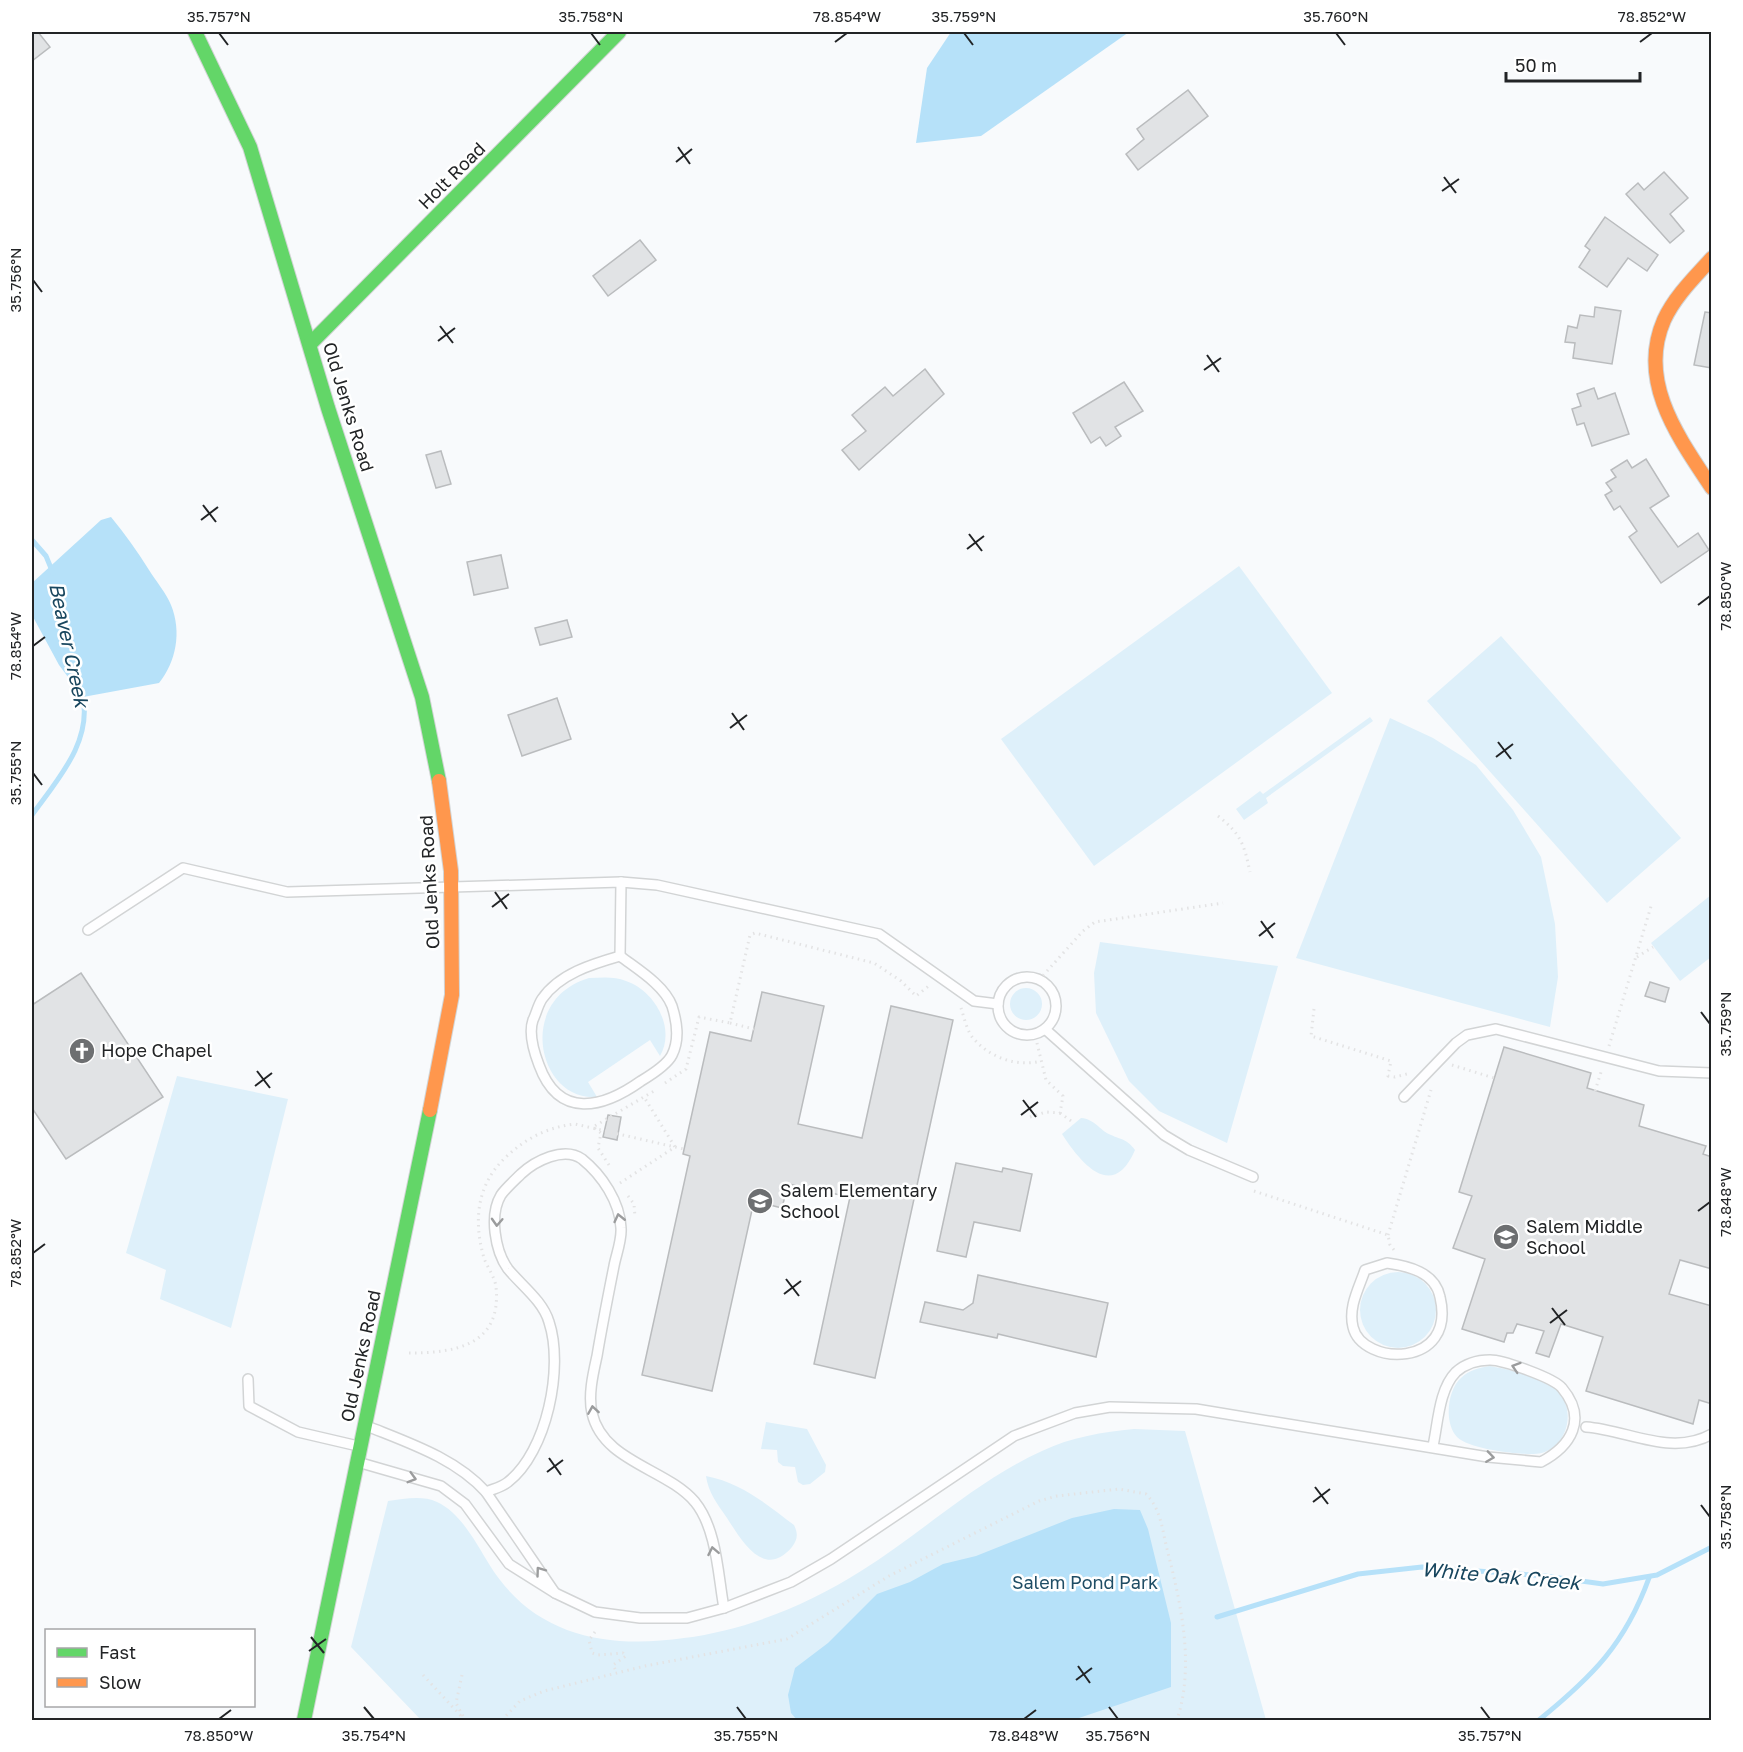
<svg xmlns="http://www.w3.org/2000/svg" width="1743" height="1752" viewBox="0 0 1743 1752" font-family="'Golos Text',sans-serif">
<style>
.green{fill:#def0fa}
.water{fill:#b6e1f9}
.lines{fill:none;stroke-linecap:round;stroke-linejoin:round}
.stream{stroke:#b6e1f9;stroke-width:5}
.building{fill:#e1e3e5;stroke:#babcbe;stroke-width:1.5}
.lane-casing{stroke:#d2d4d5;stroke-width:12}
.fast-casing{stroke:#d2d4d5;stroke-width:16}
.slow-casing{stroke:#d2d4d5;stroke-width:16}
.path{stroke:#e3e3e4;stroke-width:3;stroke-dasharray:1.5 4.5;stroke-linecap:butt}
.lane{stroke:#fefeff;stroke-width:9}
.fast{stroke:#63d668;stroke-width:14}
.slow{stroke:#ff974d;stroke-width:14}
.oneway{stroke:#9b9c9d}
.ticks{fill:none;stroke:#222426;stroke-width:2}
.labels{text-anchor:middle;stroke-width:5;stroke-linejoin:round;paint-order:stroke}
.street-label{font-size:18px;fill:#222426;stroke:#fff}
.poi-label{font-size:18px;fill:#222426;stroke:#fff;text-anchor:start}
.park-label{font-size:18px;fill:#1f4d65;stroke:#fff}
.water-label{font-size:20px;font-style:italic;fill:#18465e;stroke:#fff}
.neatline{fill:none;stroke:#222426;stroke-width:2}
.ticks-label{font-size:15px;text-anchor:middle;fill:#222426}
</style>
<rect width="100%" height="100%" fill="#f8fafc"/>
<g class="green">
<path d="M1239 566 1332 693 1094 866 1001 739Z"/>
<path d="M1501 636 1681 838 1607 903 1427 701Z"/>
<path d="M1370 717 1373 721 1266 798 1268 803 1244 820 1236 809 1260 791 1263 794Z"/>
<path d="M1390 718 1433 738 1476 765 1513 810 1541 857 1555 924 1558 977 1550 1027 1296 958Z"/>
<path d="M1711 895V957L1680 981 1651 943Z"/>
<path d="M1100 942 1278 966 1227 1143 1159 1111 1129 1081 1096 1013 1094 973Z"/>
<path d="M589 978C601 978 614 976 626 981 655 991 676 1028 660 1056L650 1040 588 1082 597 1097C538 1102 515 1000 589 978Z"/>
<circle cx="1026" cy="1004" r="16"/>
<path d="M177 1076 288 1099 231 1328 160 1299 166 1270 126 1253Z"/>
<path d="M1081 1118C1095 1119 1099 1130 1111 1135 1122 1140 1127 1139 1135 1150 1113 1201 1082 1165 1062 1134Z"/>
<circle cx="1398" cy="1310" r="38"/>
<path d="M1490 1366C1507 1369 1547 1378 1558 1391 1579 1414 1564 1455 1532 1454 1514 1454 1469 1449 1457 1437 1444 1424 1447 1390 1461 1378 1469 1370 1479 1368 1490 1366Z"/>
<path d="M766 1422 807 1429 826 1465 825 1472 810 1484 803 1485 798 1482 795 1467 783 1466 778 1462 777 1450 761 1449Z"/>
<path d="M1134 1429 1185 1431 1266 1720H421L351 1647 388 1501C404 1499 422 1495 437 1502 461 1513 476 1543 489 1564 533 1636 606 1649 684 1638 747 1630 807 1605 861 1571 922 1533 976 1481 1042 1451 1071 1437 1103 1432 1134 1429Z"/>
<path d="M706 1476C742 1483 766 1504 794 1525 798 1533 798 1539 792 1547 764 1580 742 1541 727 1518 718 1505 708 1492 706 1476Z"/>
</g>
<g class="water">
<path d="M951 32H1129L981 136 916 143 927 68Z"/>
<path d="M111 517C125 534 137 551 149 570 156 581 166 593 171 605 182 632 176 662 159 683L83 697 59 665 32 615V583L101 520Z"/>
<path d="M1114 1509 1140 1510 1148 1529 1171 1623V1687L1073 1720H797L791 1713 788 1695 795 1668 828 1643 877 1594 910 1582 943 1564 976 1556 1072 1518Z"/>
</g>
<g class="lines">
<g class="stream">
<path d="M32 540 46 556 53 573"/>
<path d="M32 815C58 779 94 740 82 693"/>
<path d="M1217 1617 1358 1574 1422 1567 1545 1576 1603 1584 1657 1575 1712 1547"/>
<path d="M1539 1720C1593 1676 1625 1644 1649 1578"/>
</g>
</g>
<g class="building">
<path d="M32 32H38L50 47 32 61Z"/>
<path d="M1188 90 1208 116 1138 170 1126 154 1144 139 1137 129Z"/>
<path d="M1664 172 1688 198 1670 214 1684 231 1670 243 1626 194 1638 183 1644 190Z"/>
<path d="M1605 217 1658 255 1647 271 1628 258 1607 287 1579 267 1590 250 1585 246Z"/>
<path d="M640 240 656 260 608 296 593 276Z"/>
<path d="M1595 307 1621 311 1612 364 1573 358 1575 343 1565 342 1568 326 1577 328 1580 315 1594 317Z"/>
<path d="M1705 312 1712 313V368L1694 365Z"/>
<path d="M925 369 944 394 859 470 842 450 866 431 852 415 885 387 893 396Z"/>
<path d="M1124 382 1143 411 1115 427 1121 436 1106 446 1100 437 1091 443 1073 413Z"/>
<path d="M1594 388 1598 399 1615 393 1629 434 1592 446 1584 423 1577 425 1572 409 1581 406 1577 394Z"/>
<path d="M441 451 451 484 436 488 426 455Z"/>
<path d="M1646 459 1669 496 1650 508 1678 547 1698 533 1709 550 1661 583 1629 537 1637 531 1620 506 1614 510 1605 495 1612 491 1606 483 1616 477 1611 470 1627 460 1632 468Z"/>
<path d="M501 555 508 588 474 595 467 562Z"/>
<path d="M567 620 572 637 540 645 535 628Z"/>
<path d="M557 698 571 739 522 756 508 715Z"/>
<path d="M81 973 163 1097 66 1159 32 1108V1005Z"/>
<path d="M1650 982 1669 988 1665 1002 1645 996Z"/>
<path d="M762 992 824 1006 798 1124 862 1138 891 1006 953 1020 875 1378 814 1364 850 1197 788 1184 782 1208 754 1201 712 1391 642 1375 690 1156 683 1154 710 1032 751 1041Z"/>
<path d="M1504 1047 1591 1073 1587 1088 1644 1105 1639 1126 1706 1146 1703 1154 1712 1157V1269L1680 1260 1669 1294 1712 1306V1404L1699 1400 1693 1424 1586 1391 1603 1337 1561 1324 1549 1357 1536 1353 1544 1331 1517 1324 1513 1333H1507L1504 1342 1462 1329 1485 1259 1453 1248 1472 1196 1459 1192Z"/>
<path d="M608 1115 621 1117 617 1140 603 1137Z"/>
<path d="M956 1163 1002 1172 1003 1168 1032 1174 1020 1231 974 1222 966 1257 937 1251Z"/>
<path d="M978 1275 1108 1303 1096 1357 998 1334 997 1338 920 1322 925 1302 963 1310 973 1303Z"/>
</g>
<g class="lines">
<g class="lane-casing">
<g id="lane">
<path d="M88 930 183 868 287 892 621 882 657 885 879 934 974 1001 998 1004"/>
<path d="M620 956C637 969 664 985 672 1006 677 1022 680 1039 672 1055 667 1065 651 1075 641 1081 603 1108 559 1120 539 1065 534 1052 528 1034 533 1020 536 1014 538 1005 542 999 559 974 592 964 620 956Z"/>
<path d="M620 956 621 882"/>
<circle cx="1027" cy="1006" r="29"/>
<path d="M1045 1029 1164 1135 1189 1150 1253 1177"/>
<path d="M1404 1097 1456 1043 1467 1035 1496 1029 1659 1071 1712 1073"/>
<path d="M1387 1263C1408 1266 1435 1272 1440 1297 1457 1369 1362 1366 1353 1327 1348 1307 1359 1288 1365 1270Z"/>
<path d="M248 1379 249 1406 298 1432 358 1446"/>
<path d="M1586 1427C1628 1430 1671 1457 1712 1434"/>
<path d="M361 1463 441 1486 465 1504 509 1564 555 1593 486 1492C455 1458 409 1443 367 1426"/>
<path d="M486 1492C493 1489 502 1487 508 1482 547 1452 564 1367 549 1322 543 1301 521 1285 508 1269 495 1251 489 1215 501 1195 506 1188 515 1180 521 1174 535 1161 564 1146 582 1159 602 1175 620 1202 621 1228 622 1240 616 1255 614 1266 608 1296 602 1326 597 1356 593 1374 588 1395 592 1413 603 1462 666 1468 695 1502 717 1529 718 1576 724 1608"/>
<path d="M555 1593 595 1612 640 1618H687L724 1608 791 1582 831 1559 1014 1436 1075 1413 1110 1407 1196 1409 1488 1457 1541 1462C1571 1446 1588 1419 1562 1388 1554 1378 1503 1360 1490 1360 1478 1360 1465 1364 1456 1372 1439 1389 1438 1423 1433 1446"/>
</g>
</g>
<g class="fast-casing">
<g id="fast">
<path d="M195 32 250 147 328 408 422 697 439 781"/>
<path d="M310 344 619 32"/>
<path d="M304 1720 430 1110"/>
</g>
</g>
<g class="slow-casing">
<g id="slow">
<path d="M1712 258C1695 277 1675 296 1664 320 1637 382 1679 438 1712 488"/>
<path d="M430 1110 452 995 451 871 439 781"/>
</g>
</g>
<g class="path">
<path d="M1218 816C1241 834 1244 844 1250 872"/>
<path d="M1637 957 1653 947"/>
<path d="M1039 980 1083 931 1095 922 1223 903"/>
<path d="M961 1008C964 1017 967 1031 973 1038 990 1058 1017 1067 1041 1061"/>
<path d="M1314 1009 1311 1036 1391 1061 1388 1076 1395 1077 1407 1074"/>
<path d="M730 1023 754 1029"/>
<path d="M1609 1046 1652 903"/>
<path d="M1452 1065 1494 1078"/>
<path d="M665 1083 686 1069 699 1017 730 1023 750 935 755 933 874 963 901 981 916 996 930 985"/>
<path d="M1595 1091 1602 1069"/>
<path d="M1060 1113 1074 1123"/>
<path d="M1030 1117 1046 1112 1060 1113 1063 1096 1046 1080 1036 1039"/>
<path d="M609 1165 598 1148 601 1133 593 1127 654 1091"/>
<path d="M620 1183 675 1147 644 1097"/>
<path d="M1254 1191 1388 1235 1390 1245 1394 1250"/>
<path d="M628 1196 634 1204 635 1217"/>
<path d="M1388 1235 1431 1090"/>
<path d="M409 1353C454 1353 502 1346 496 1287 495 1277 487 1267 484 1258 473 1220 477 1184 506 1157 526 1138 548 1127 575 1124L701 1153"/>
<path d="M595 1632 589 1640 592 1653 598 1655 623 1653 626 1656 613 1665 617 1673"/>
<path d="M423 1675 461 1716"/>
<path d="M462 1675 456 1703 465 1720"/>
<path d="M502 1720 520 1701 544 1691 645 1666 787 1639 889 1576 1039 1501 1057 1496 1119 1489 1146 1494C1161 1509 1162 1529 1167 1549 1181 1604 1195 1665 1177 1720"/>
</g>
<use href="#lane" class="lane"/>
<use href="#fast" class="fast"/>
<use href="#slow" class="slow"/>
</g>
<defs><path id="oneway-chevron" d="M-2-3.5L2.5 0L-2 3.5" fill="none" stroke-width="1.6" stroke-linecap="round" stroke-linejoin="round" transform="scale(1.5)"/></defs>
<g class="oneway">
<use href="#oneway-chevron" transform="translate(619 1218) rotate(-103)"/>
<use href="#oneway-chevron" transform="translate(497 1222) rotate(93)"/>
<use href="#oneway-chevron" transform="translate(1516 1367) rotate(-162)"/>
<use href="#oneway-chevron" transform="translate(593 1410) rotate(-99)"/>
<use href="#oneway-chevron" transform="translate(1490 1457) rotate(8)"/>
<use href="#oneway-chevron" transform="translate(412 1478) rotate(16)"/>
<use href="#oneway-chevron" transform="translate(713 1551) rotate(-101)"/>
<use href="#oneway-chevron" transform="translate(540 1571) rotate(-126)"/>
</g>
<path class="ticks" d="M219 33 228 45M591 33 600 45M964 33 973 45M1336 33 1345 45M835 42 847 33M1640 42 1652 33M678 147 690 164M676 162 692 149M1444 177 1456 193M1442 191 1459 179M33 280 42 292M440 326 453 343M438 341 455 328M1207 355 1219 372M1204 370 1221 358M203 505 216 522M201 520 218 507M969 534 982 551M967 549 984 536M1698 605 1710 596M33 646 45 637M732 713 744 730M730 728 747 715M1498 742 1511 759M1496 757 1513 744M33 773 42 785M495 892 507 909M492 907 509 894M1261 921 1273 938M1259 936 1275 923M1701 1012 1710 1024M257 1071 270 1088M255 1086 272 1073M1023 1100 1036 1117M1021 1115 1038 1102M1698 1211 1710 1202M33 1253 45 1244M786 1279 799 1296M784 1294 801 1281M1552 1308 1565 1325M1550 1323 1567 1310M549 1458 561 1475M547 1472 563 1460M1315 1487 1328 1504M1313 1502 1330 1489M1701 1505 1710 1517M311 1637 324 1653M309 1651 326 1639M1078 1666 1090 1683M1076 1680 1092 1668M364 1707 374 1719M737 1707 746 1719M1109 1707 1118 1719M1481 1707 1490 1719M219 1719 231 1710M1024 1719 1036 1710"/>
<defs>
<g id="church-disc" transform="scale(1.35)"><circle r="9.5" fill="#6d6f71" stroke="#fff"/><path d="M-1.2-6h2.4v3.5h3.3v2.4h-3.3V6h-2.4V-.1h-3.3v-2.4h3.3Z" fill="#fff"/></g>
<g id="school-disc" transform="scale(1.35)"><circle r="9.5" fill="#6d6f71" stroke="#fff"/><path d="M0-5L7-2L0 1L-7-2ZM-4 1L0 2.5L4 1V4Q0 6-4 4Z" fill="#fff"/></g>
</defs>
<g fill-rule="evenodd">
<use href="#church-disc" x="82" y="1051"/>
<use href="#school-disc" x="760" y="1201"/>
<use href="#school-disc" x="1506" y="1237"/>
</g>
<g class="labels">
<g class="street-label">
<text transform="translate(452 176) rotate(-45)" y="6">Holt Road</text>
<text transform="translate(348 407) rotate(73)" y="6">Old Jenks Road</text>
<text transform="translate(430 882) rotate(-93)" y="6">Old Jenks Road</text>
<text transform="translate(361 1356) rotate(-78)" y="6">Old Jenks Road</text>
</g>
<g class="poi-label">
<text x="101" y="1057">Hope Chapel</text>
<text x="780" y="1197">Salem Elementary<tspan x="780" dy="21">School</tspan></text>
<text x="1526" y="1233">Salem Middle<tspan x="1526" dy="21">School</tspan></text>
</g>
<g class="park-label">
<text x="1085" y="1589">Salem Pond Park</text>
</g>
<g class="water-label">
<text transform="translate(69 645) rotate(78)" y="7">Beaver Creek</text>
<text transform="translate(1501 1576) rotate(5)" y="7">White Oak Creek</text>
</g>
</g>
<rect width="1743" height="1752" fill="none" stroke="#ffffff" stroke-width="66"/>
<rect x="45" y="1629" width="210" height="78" fill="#ffffff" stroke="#a7a7a8" stroke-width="1.5"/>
<rect x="57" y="1648" width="30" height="9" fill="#63d668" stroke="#a7a7a8" stroke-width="1.5"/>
<text x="99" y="1659" font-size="18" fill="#222426">Fast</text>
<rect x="57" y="1678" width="30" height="9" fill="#ff974d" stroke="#a7a7a8" stroke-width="1.5"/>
<text x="99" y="1689" font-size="18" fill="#222426">Slow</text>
<path d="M1506 72v9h134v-9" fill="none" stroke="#222426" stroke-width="3"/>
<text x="1515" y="72" font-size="18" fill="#222426" stroke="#ffffff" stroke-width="4.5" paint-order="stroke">50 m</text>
<rect x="33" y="33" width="1677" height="1686" class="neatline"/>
<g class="ticks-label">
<text x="219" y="22">35.757°N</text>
<text x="591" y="22">35.758°N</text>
<text x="847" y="22">78.854°W</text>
<text x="964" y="22">35.759°N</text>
<text x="1336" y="22">35.760°N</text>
<text x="1652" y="22">78.852°W</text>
<text transform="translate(16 280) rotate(-90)" y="5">35.756°N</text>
<text transform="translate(1726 596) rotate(-90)" y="5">78.850°W</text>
<text transform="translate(16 646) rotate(-90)" y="5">78.854°W</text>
<text transform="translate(16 773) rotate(-90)" y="5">35.755°N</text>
<text transform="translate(1726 1024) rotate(-90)" y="5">35.759°N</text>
<text transform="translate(1726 1202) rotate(-90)" y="5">78.848°W</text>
<text transform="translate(16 1253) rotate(-90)" y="5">78.852°W</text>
<text transform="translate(1726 1517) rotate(-90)" y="5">35.758°N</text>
<text x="219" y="1741">78.850°W</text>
<text x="374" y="1741">35.754°N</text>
<text x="746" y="1741">35.755°N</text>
<text x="1024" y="1741">78.848°W</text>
<text x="1118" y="1741">35.756°N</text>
<text x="1490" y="1741">35.757°N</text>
</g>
</svg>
